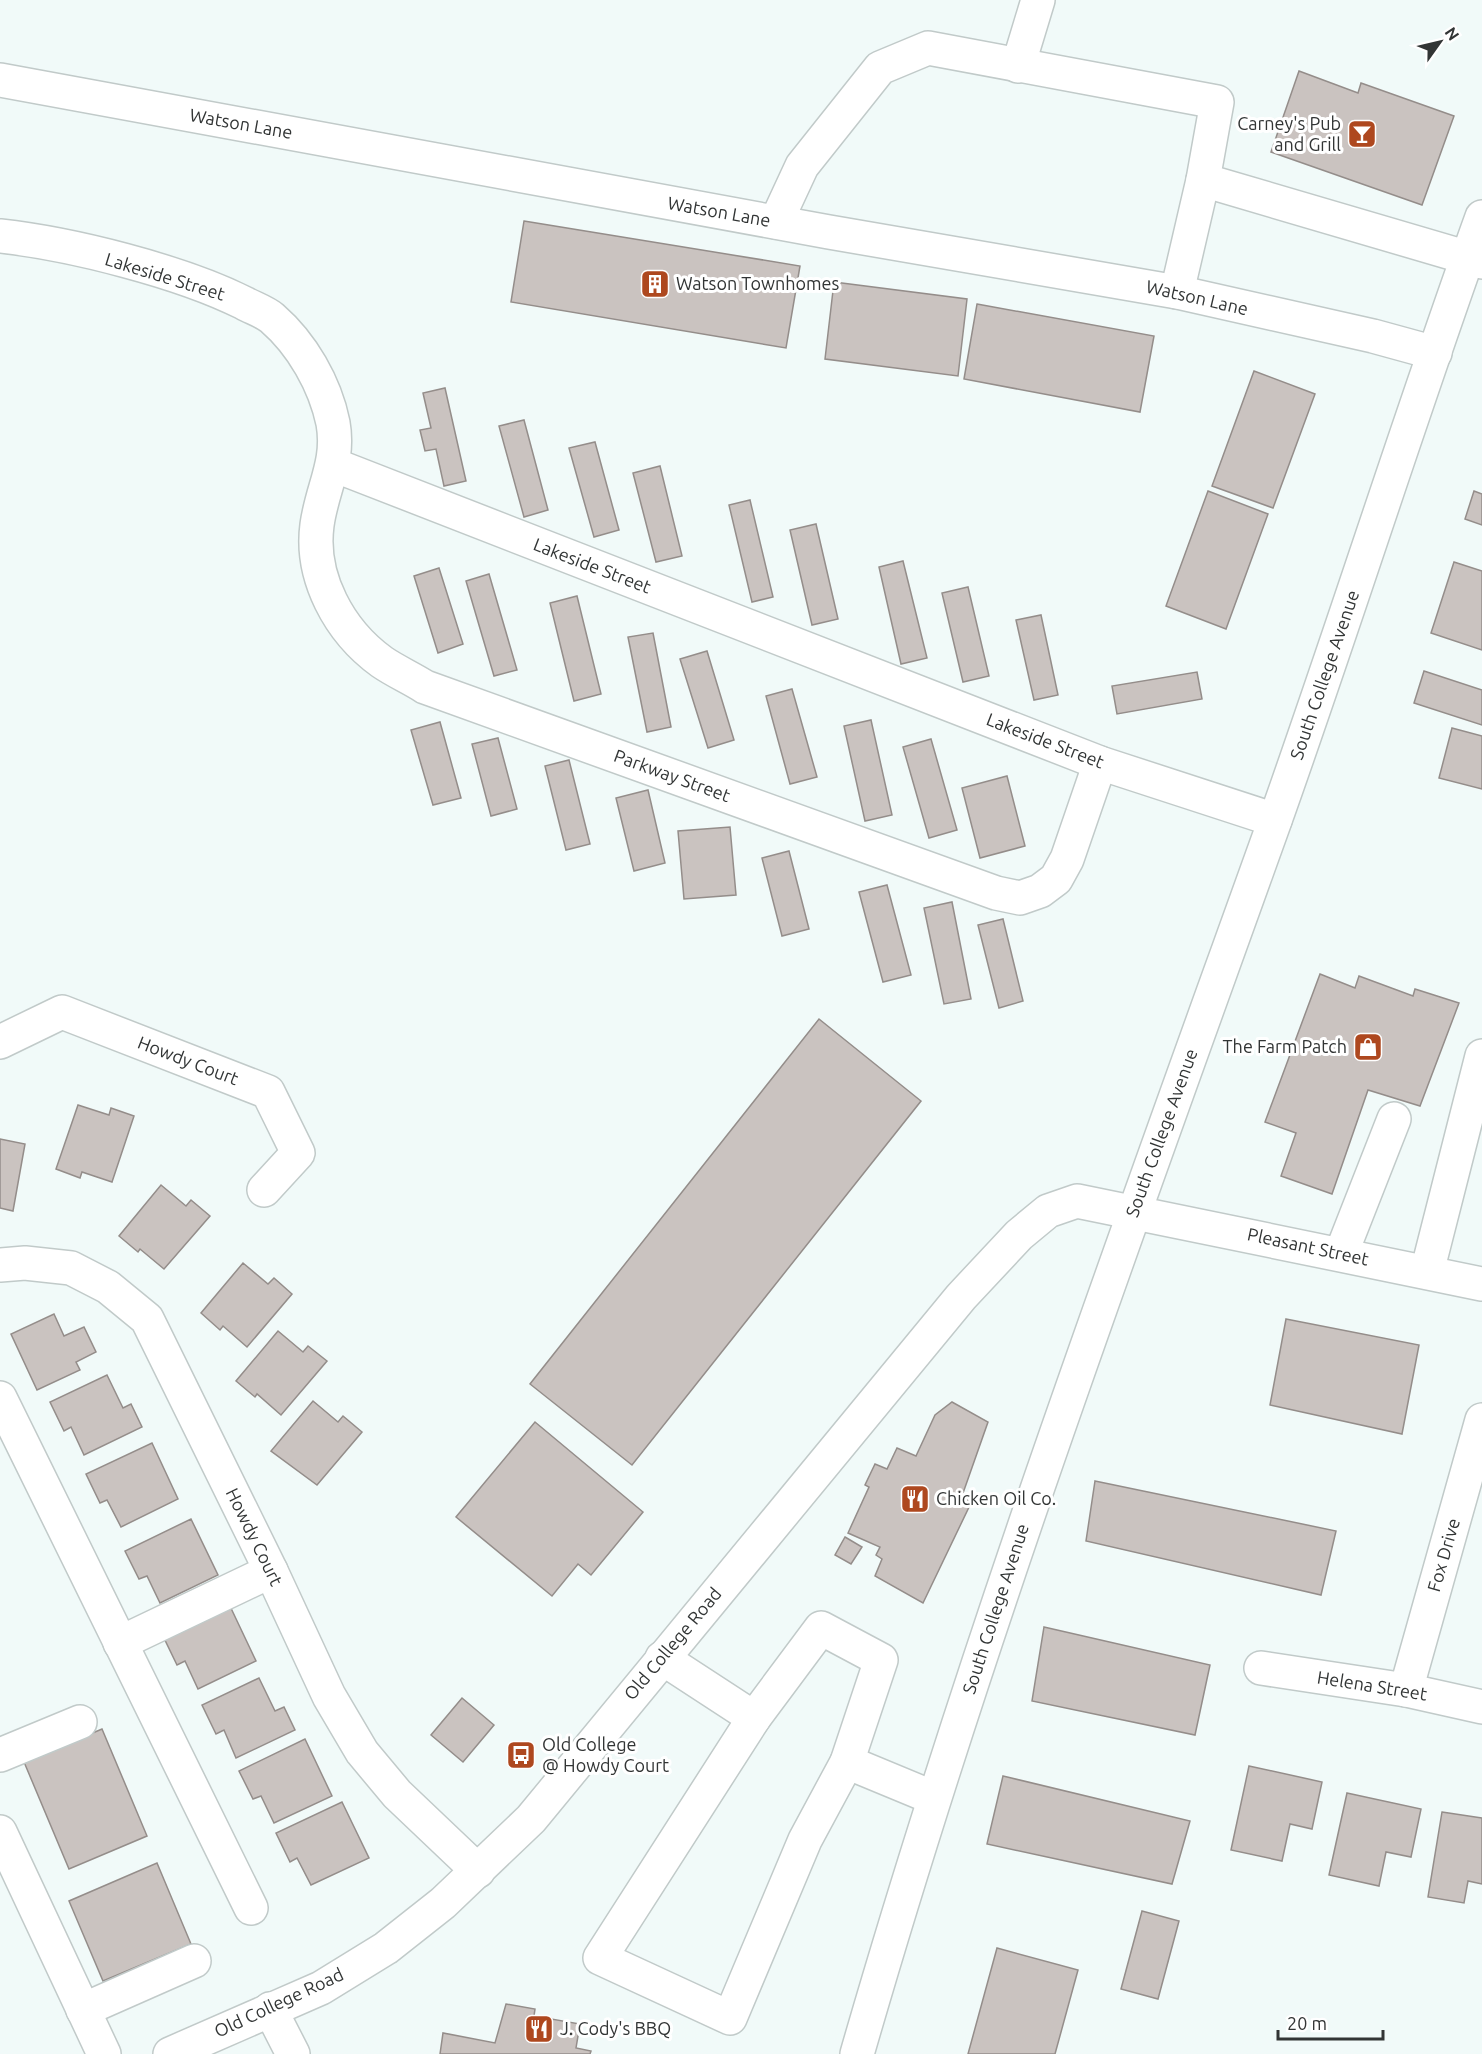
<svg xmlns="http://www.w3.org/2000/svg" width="1482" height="2054" viewBox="0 0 1482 2054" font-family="Ubuntu,sans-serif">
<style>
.building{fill:#cac3c0;stroke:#948d8a;stroke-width:1.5}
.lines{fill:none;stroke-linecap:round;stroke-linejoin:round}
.minor-casing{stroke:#c1cac9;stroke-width:36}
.major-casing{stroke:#c1cac9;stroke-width:36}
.minor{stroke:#fff;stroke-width:33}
.major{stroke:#fff;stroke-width:33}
.labels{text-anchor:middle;stroke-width:6;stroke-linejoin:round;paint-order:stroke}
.street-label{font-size:18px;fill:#323535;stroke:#fff}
.poi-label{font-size:18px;fill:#323535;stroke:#fff;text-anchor:start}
</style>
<rect width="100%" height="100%" fill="#f1faf9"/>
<g class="building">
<path d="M1299 71 1358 93 1361 83 1454 116 1422 205 1271 152Z"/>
<path d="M524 221 800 266 786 348 511 302Z"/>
<path d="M834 282 967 299 958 376 825 359Z"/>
<path d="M977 304 1154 336 1140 412 964 379Z"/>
<path d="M1254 371 1315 394 1273 508 1212 486Z"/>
<path d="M445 388 466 481 444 486 436 449 425 451 420 430 431 428 423 393Z"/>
<path d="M524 420 548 510 524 517 499 426Z"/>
<path d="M595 442 619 530 594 537 569 448Z"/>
<path d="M660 466 682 556 656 562 633 473Z"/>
<path d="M1208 491 1268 514 1226 629 1166 606Z"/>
<path d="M1474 491 1482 494V525L1465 519Z"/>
<path d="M750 500 773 597 752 602 729 505Z"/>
<path d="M816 524 838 619 812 625 790 530Z"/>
<path d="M903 561 927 658 901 664 879 567Z"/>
<path d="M1454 562 1482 571V650L1431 633Z"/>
<path d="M439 568 463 644 438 653 414 576Z"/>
<path d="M489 574 517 670 494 676 466 581Z"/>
<path d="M968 587 989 676 963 682 942 593Z"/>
<path d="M577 596 601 694 574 701 550 603Z"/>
<path d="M1041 615 1058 695 1034 700 1016 620Z"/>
<path d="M653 633 671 727 647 732 628 637Z"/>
<path d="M707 651 734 740 708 748 680 659Z"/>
<path d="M1424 671 1482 690V725L1414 703Z"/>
<path d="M1197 672 1202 699 1117 714 1112 686Z"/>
<path d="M792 689 817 777 790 784 766 696Z"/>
<path d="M871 720 892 815 865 821 844 726Z"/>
<path d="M440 722 461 798 433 805 411 730Z"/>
<path d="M1452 728 1482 736V789L1439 778Z"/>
<path d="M498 738 517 809 491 816 472 744Z"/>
<path d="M931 739 957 830 929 838 903 747Z"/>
<path d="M569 760 590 844 566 850 545 766Z"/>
<path d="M1007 776 1025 846 980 858 962 788Z"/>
<path d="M648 790 665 863 634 871 616 798Z"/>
<path d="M730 827 736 895 684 899 678 831Z"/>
<path d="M789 851 809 929 782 936 762 858Z"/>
<path d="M887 885 911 975 883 982 859 892Z"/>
<path d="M952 902 971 999 944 1004 924 908Z"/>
<path d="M1003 919 1023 1001 999 1008 978 925Z"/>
<path d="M1320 974 1355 988 1359 976 1413 996 1415 989 1459 1003 1420 1106 1368 1090 1332 1194 1281 1176 1296 1133 1265 1122Z"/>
<path d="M819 1019 921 1101 632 1465 530 1384Z"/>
<path d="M78 1105 109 1115 111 1108 134 1116 112 1182 82 1172 80 1178 56 1169Z"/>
<path d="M0 1139 25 1144 13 1211 0 1208Z"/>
<path d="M161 1185 186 1206 191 1200 210 1216 164 1269 140 1249 138 1252 119 1236Z"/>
<path d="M243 1263 268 1284 274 1278 292 1294 247 1347 223 1326 220 1330 201 1313Z"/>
<path d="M54 1314 64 1336 84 1327 96 1352 76 1362 80 1370 37 1390 11 1334Z"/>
<path d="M1286 1319 1419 1345 1402 1434 1270 1405Z"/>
<path d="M278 1331 303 1352 308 1346 327 1361 281 1415 257 1394 255 1397 236 1381Z"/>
<path d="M107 1375 123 1408 131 1404 142 1427 84 1455 71 1427 64 1431 50 1402Z"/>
<path d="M313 1401 338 1422 343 1416 362 1432 317 1485 271 1451Z"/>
<path d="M952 1402 988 1422 962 1496 971 1503 923 1603 875 1576 882 1559 876 1555 880 1547 848 1533 869 1487 865 1485 875 1464 887 1469 897 1448 916 1456 935 1415Z"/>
<path d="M535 1422 643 1512 591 1575 578 1564 552 1596 456 1517Z"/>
<path d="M152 1443 178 1499 121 1527 107 1500 100 1503 86 1474Z"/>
<path d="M1095 1481 1336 1531 1321 1595 1086 1541Z"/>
<path d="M191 1519 218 1575 160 1603 147 1576 139 1579 125 1551Z"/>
<path d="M845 1537 862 1547 851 1564 835 1555Z"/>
<path d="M229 1604 256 1661 198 1689 185 1661 177 1665 163 1636Z"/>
<path d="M1044 1627 1210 1665 1195 1735 1032 1701Z"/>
<path d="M259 1678 275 1711 284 1707 295 1730 236 1758 224 1730 216 1734 202 1705Z"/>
<path d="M462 1698 494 1725 463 1762 431 1735Z"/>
<path d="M102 1729 147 1836 69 1869 24 1762Z"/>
<path d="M305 1739 332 1796 274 1823 261 1796 253 1799 239 1771Z"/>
<path d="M1249 1766 1322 1782 1312 1829 1290 1824 1282 1861 1231 1850Z"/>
<path d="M1003 1776 1190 1821 1172 1884 987 1844Z"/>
<path d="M1347 1793 1421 1809 1411 1857 1386 1852 1379 1886 1329 1875Z"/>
<path d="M342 1802 369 1858 311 1885 297 1858 290 1862 276 1833Z"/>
<path d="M1442 1812 1482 1818V1884L1468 1881 1464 1903 1428 1897Z"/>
<path d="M157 1863 191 1944 103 1981 69 1901Z"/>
<path d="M1142 1911 1179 1921 1158 1999 1121 1989Z"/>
<path d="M997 1948 1078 1970 1055 2054H968Z"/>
<path d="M506 2004 535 2009 534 2016 580 2024 576 2048 591 2051 590 2054H440L443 2033 495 2043Z"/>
</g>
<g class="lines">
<g class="minor-casing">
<g id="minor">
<path d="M1018 66 1038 0"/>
<path d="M0 80 829 232 1177 292 1373 336 1435 353"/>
<path d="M776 222 802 166 880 68 928 48 1217 102 1203 180 1482 262"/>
<path d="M0 236C72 244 180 271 244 303 253 308 265 312 272 318 302 344 325 384 333 423 340 462 322 488 317 525 310 577 339 631 382 662 395 671 411 678 425 687L996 893 1020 898 1040 891 1056 879 1067 859 1100 763"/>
<path d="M1177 292 1203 180"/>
<path d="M334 465 1100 763 1275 820"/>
<path d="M0 1042 62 1012 268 1092 298 1153 264 1190"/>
<path d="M1341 1254 1394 1119"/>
<path d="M0 1265 25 1263 71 1268 108 1287 147 1319 271 1571 329 1696 362 1752 397 1794 478 1871"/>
<path d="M1427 1272 1482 1056"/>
<path d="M0 1398 251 1908"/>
<path d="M821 1628 881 1660 847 1762 805 1840 730 2018 600 1958 754 1718Z"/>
<path d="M120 1643 271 1571"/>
<path d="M662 1658 754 1718"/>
<path d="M1261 1668 1406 1690 1482 1707"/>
<path d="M1406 1690 1482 1420"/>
<path d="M0 1755 80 1722"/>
<path d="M847 1762 934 1798"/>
<path d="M0 1832 104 2054"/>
<path d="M270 2009 293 2054"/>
<path d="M83 2010 194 1961"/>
<path d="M170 2054 321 1988 386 1948 443 1903 531 1819 961 1297 1019 1235 1048 1211 1077 1201 1482 1284"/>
</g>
</g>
<g class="major-casing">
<path id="major" d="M857 2054C977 1638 1127 1233 1273 826 1345 624 1409 419 1482 217"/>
</g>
<use href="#minor" class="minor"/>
<use href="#major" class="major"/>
</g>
<defs>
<g id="bar-square" transform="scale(1.5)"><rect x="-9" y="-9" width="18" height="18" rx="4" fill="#ae481f" stroke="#fff"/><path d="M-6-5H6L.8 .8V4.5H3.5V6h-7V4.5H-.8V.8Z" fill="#fff"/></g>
<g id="building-square" transform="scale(1.5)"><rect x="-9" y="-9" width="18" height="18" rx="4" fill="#ae481f" stroke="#fff"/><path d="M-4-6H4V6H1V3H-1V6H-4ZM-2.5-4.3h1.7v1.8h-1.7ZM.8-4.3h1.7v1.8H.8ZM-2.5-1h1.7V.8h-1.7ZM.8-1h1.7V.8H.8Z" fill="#fff"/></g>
<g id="shop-square" transform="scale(1.5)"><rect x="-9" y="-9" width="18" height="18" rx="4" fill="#ae481f" stroke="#fff"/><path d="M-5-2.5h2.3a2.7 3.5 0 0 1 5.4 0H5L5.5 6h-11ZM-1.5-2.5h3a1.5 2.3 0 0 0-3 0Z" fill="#fff"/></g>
<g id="restaurant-square" transform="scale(1.5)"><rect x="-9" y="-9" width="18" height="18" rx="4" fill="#ae481f" stroke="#fff"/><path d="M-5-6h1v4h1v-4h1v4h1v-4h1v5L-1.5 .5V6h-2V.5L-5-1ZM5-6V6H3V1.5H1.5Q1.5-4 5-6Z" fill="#fff"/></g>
<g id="bus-square" transform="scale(1.5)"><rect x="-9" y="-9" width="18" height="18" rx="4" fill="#ae481f" stroke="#fff"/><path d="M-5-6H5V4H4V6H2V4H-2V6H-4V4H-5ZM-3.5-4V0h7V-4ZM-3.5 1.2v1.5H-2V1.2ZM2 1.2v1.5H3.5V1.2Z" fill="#fff"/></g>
</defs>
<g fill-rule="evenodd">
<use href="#bar-square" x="1362" y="134"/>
<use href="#building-square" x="655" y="284"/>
<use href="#shop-square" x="1368" y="1047"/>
<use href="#restaurant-square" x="915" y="1499"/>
<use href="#bus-square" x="521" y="1755"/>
<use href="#restaurant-square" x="539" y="2029"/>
</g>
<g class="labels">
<g class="street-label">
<text transform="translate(241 124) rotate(10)" y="6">Watson Lane</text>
<text transform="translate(719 212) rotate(10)" y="6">Watson Lane</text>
<text transform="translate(165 277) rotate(17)" y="6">Lakeside Street</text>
<text transform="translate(1197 298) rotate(13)" y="6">Watson Lane</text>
<text transform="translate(592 566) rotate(21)" y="6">Lakeside Street</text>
<text transform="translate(1325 675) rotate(-71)" y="6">South College Avenue</text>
<text transform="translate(1045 741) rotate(21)" y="6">Lakeside Street</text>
<text transform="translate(672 776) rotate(20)" y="6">Parkway Street</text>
<text transform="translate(188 1061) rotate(21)" y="6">Howdy Court</text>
<text transform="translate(1162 1133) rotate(-70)" y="6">South College Avenue</text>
<text transform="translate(1308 1247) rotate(12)" y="6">Pleasant Street</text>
<text transform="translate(254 1537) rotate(64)" y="6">Howdy Court</text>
<text transform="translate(1444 1555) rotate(-74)" y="6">Fox Drive</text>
<text transform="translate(996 1609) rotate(-72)" y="6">South College Avenue</text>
<text transform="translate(673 1644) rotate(-50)" y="6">Old College Road</text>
<text transform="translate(1372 1686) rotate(9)" y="6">Helena Street</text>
<text transform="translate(279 2003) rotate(-25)" y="6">Old College Road</text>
</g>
<g class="poi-label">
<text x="1341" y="130" text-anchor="end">Carney's Pub<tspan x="1341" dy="21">and Grill</tspan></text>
<text x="676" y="290">Watson Townhomes</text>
<text x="1347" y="1053" text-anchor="end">The Farm Patch</text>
<text x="936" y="1505">Chicken Oil Co.</text>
<text x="542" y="1751">Old College<tspan x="542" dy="21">@ Howdy Court</tspan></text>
<text x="560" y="2035">J. Cody's BBQ</text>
</g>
</g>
<g transform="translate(1440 42) rotate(56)" stroke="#ffffff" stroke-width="4.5" paint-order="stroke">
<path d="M0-4.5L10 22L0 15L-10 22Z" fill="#323535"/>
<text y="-9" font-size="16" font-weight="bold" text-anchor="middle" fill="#323535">N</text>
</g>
<path d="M1278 2030v9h105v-9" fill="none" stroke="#323535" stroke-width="3"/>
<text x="1287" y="2030" font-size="18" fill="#323535" stroke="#ffffff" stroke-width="4.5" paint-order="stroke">20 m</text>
</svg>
